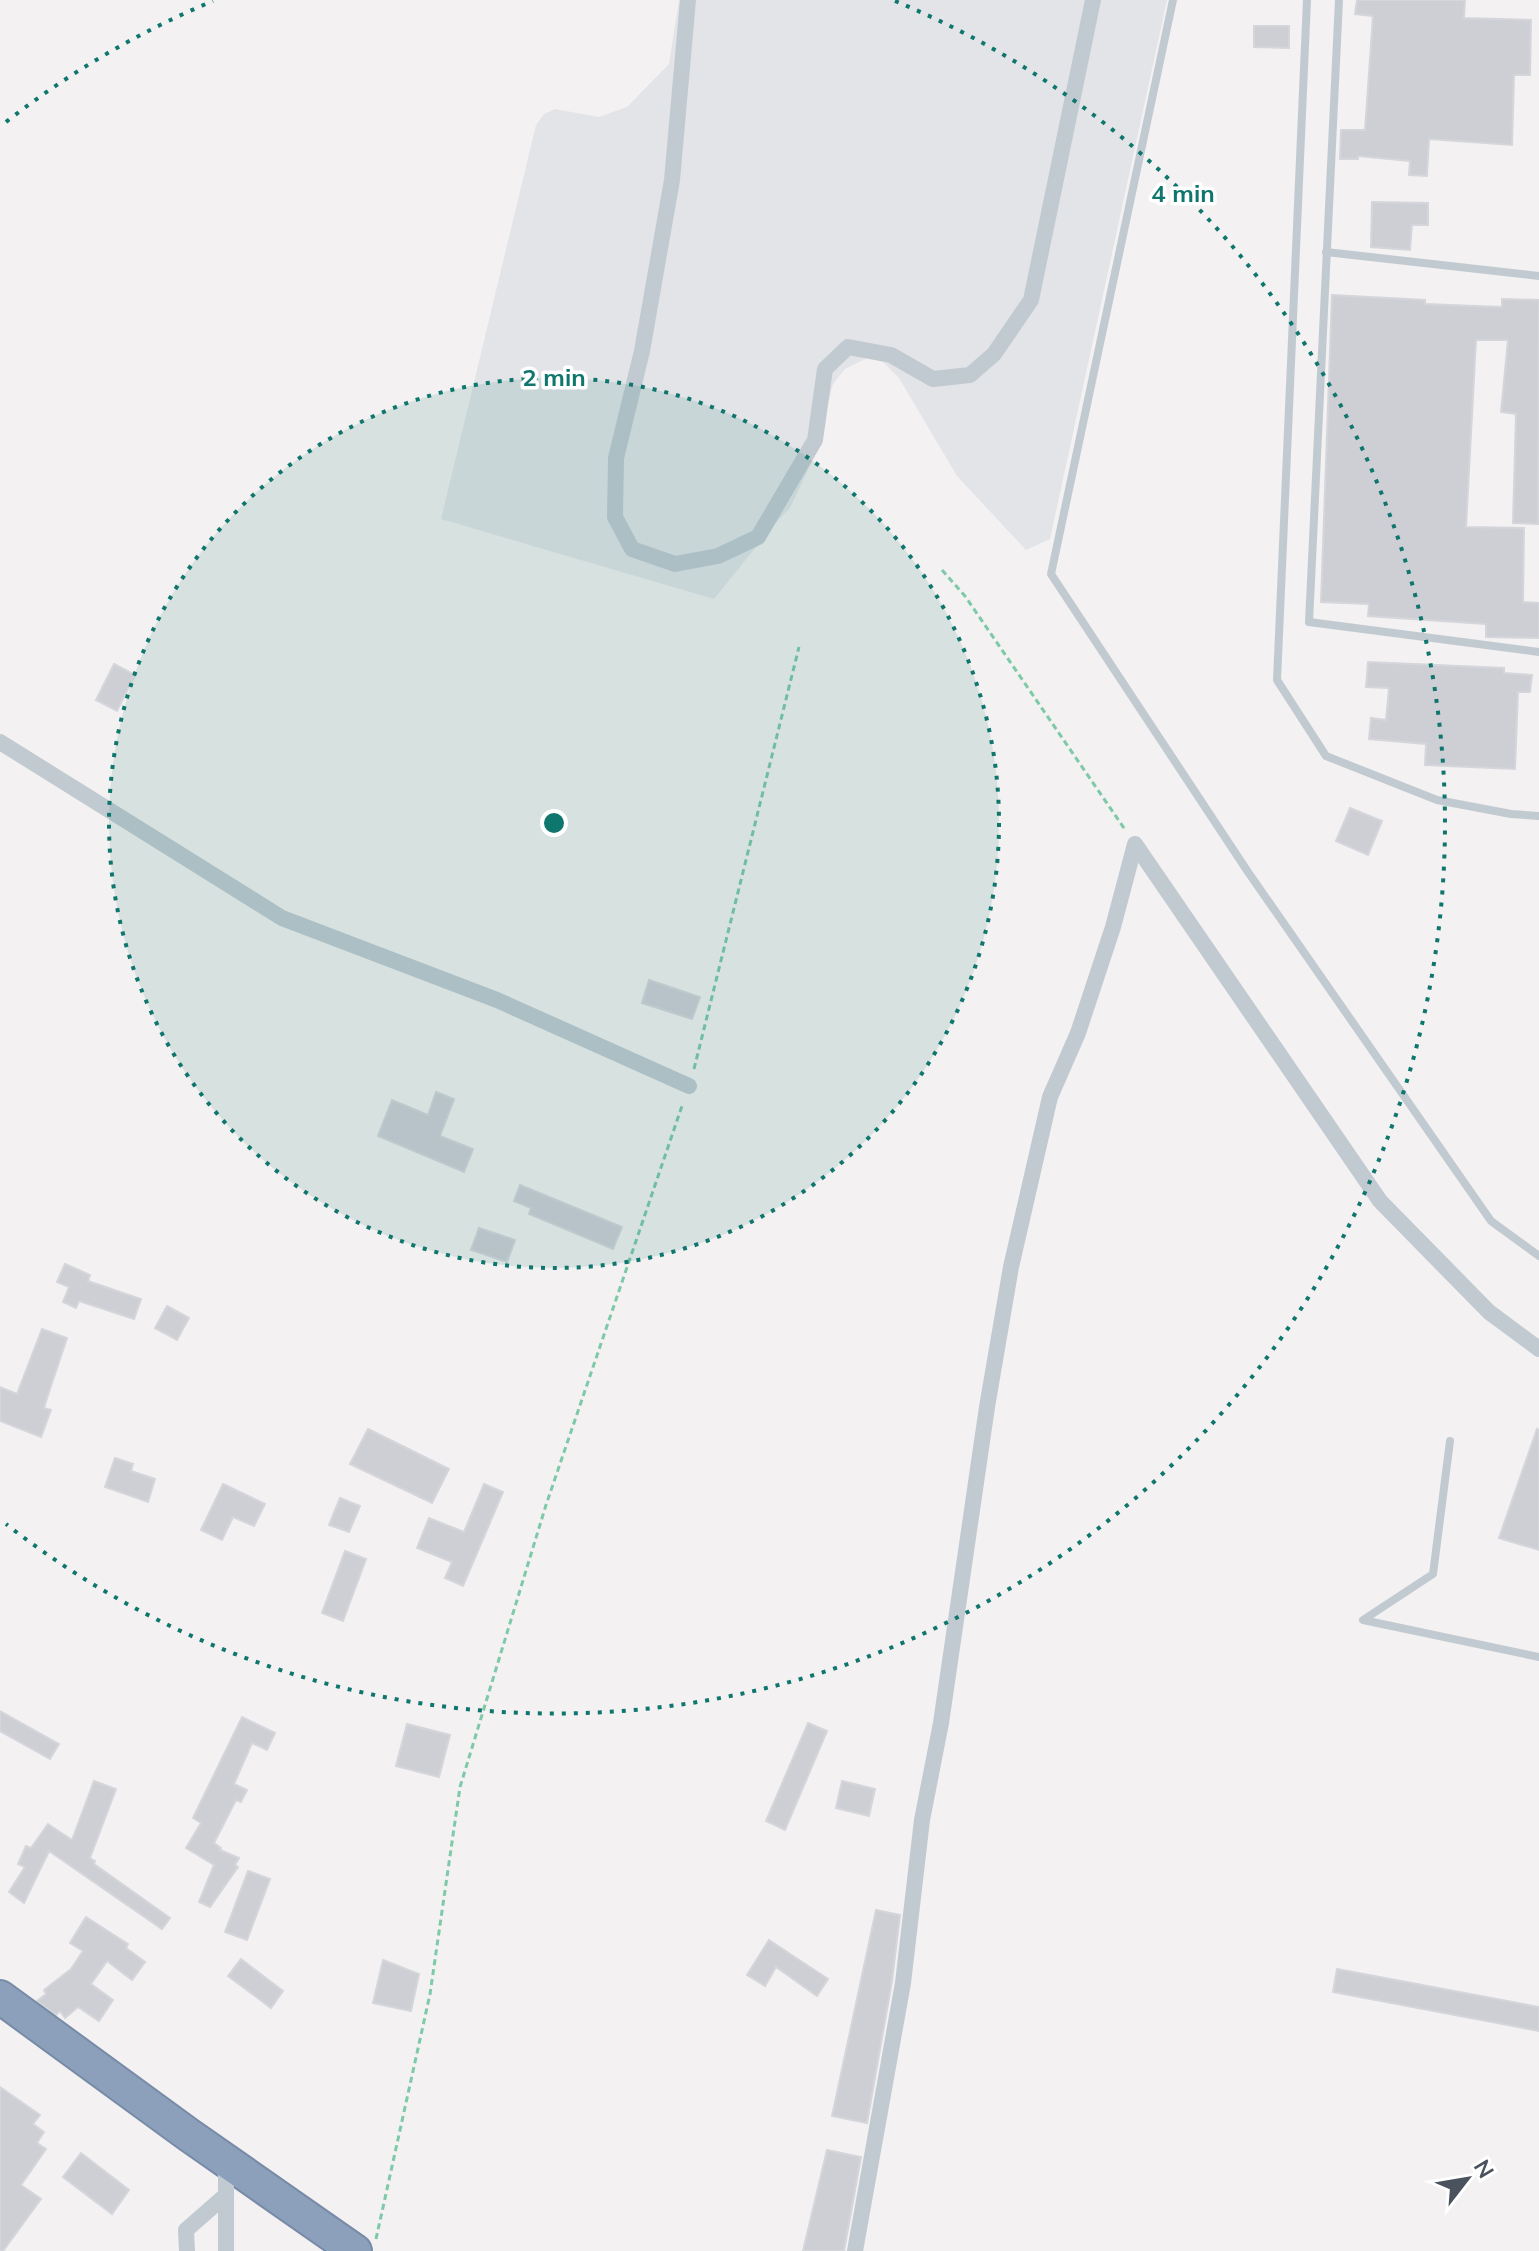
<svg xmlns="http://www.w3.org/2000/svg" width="1539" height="2251" viewBox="0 0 1539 2251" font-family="Mulish,sans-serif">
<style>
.airport{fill:#e3e4e8}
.building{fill:#cecfd5;stroke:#d5d6db;stroke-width:2}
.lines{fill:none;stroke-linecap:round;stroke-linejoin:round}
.highway-casing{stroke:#778ba7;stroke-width:36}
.path{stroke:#7dc9a8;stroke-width:3;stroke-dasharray:6 4;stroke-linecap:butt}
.lane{stroke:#c2cad1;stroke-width:8}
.street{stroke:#c2cad1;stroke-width:16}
.highway{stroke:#8ca0bc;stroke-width:32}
.ring{fill:none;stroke:#0f766e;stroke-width:4;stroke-dasharray:4 8}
.centre{fill:#0f766e;stroke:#fff;stroke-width:4}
.ring-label{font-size:24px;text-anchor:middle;font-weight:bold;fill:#0f766e;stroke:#fff;stroke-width:7;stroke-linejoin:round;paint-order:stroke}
</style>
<rect width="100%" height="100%" fill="#f3f1f1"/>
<path class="airport" d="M679 0H1167L1050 539 1026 550 957 476 899 378 883 362 867 358 845 369 833 384 815 455 790 508 774 525 714 599 441 519 536 125 544 114 555 109 599 117 627 107 669 64Z"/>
<g class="building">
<path d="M1357 0H1465L1464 18 1531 20 1530 75H1514L1512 145 1429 139 1427 176 1409 175 1410 161 1358 156V159H1340L1341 130H1365L1373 16 1355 14Z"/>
<path d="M1254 26H1289V48L1254 47Z"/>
<path d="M1372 202 1428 203V225H1412L1410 250 1371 247Z"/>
<path d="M1332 295 1425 300V304L1502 307V299L1539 300 1538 524 1513 523 1516 414 1501 412 1508 340H1476L1466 527 1524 528 1523 602 1539 603V638L1486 637V624L1368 616 1369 604 1321 602Z"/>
<path d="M1368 662 1504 668V673L1532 675 1530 692H1518L1515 769 1425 765 1426 744 1369 739 1371 718 1386 720 1389 688 1366 687Z"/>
<path d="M114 664 135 675 117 711 96 700Z"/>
<path d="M1350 808 1382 821 1368 855 1336 841Z"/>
<path d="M649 980 700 997 692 1019 642 1003Z"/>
<path d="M436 1092 454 1099 440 1136 473 1149 464 1172 378 1136 392 1100 428 1115Z"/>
<path d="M520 1185 622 1227 613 1249 529 1214 531 1208 514 1201Z"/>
<path d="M479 1228 515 1240 507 1262 471 1250Z"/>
<path d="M65 1264 90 1275 88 1281 141 1299 134 1319 79 1301 76 1308 63 1302 69 1287 57 1282Z"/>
<path d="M167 1306 189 1318 177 1340 155 1328Z"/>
<path d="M42 1329 67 1338 48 1395 44 1408 51 1410 41 1437 0 1421V1387L17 1394Z"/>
<path d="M368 1429 449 1469 432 1503 350 1464Z"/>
<path d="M1537 1429 1539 1430V1550L1499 1538Z"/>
<path d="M115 1458 133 1464 131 1471 155 1479 148 1502 105 1487Z"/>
<path d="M223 1484 265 1504 254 1526 233 1517 222 1540 201 1530Z"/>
<path d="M484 1484 503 1492 463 1586 445 1578 452 1562 417 1548 429 1518 464 1532Z"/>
<path d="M340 1498 360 1506 349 1532 329 1525Z"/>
<path d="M345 1551 366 1559 343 1621 322 1613Z"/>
<path d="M0 1711 59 1744 50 1759 0 1731Z"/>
<path d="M242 1717 275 1733 267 1750 252 1743 234 1784 247 1790 241 1802 236 1800 214 1843 221 1848 220 1850 239 1858 235 1865 238 1867 210 1907 199 1902 214 1865 186 1848 201 1823 193 1818Z"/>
<path d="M808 1723 827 1731 785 1830 766 1821Z"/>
<path d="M407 1724 450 1735 439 1777 396 1766Z"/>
<path d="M94 1781 116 1789 90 1858 95 1861 94 1864 170 1918 162 1929 49 1851 24 1903 9 1892 25 1867 18 1864 26 1846 31 1848 48 1824 72 1840Z"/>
<path d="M842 1781 875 1789 869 1816 836 1808Z"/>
<path d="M248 1871 270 1879 247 1940 225 1932Z"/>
<path d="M876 1910 900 1915 892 1981 867 2123 832 2116Z"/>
<path d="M86 1917 128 1944 126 1948 145 1962 132 1980 107 1961 91 1984 113 2000 99 2021 78 2007 65 2018 60 2011 56 2015 37 2001 46 1994 44 1990 71 1969 83 1951 70 1943Z"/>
<path d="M769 1940 828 1979 817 1996 776 1967 765 1986 747 1975Z"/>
<path d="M241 1959 283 1991 271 2008 228 1976Z"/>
<path d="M383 1960 419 1974 411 2011 373 2003Z"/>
<path d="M1337 1969 1539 2007V2031L1333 1992Z"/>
<path d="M0 2087 40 2115 33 2124 44 2132 37 2143 46 2149 21 2185 41 2199 3 2251H0Z"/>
<path d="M827 2150 861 2157 844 2251H803Z"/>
<path d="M81 2153 129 2190 112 2214 63 2177Z"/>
</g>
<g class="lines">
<g class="highway-casing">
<path id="highway" d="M0 1997 189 2135 355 2251"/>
</g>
<g class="path">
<path d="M942 570 965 596 1126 831"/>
<path d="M694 1069 799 647"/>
<path d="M376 2239 430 1994 460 1787 546 1505 683 1103"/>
</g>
<g class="lane">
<path d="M1173 0 1051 574 1248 872 1491 1221 1539 1256"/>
<path d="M1307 0 1277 680 1326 756 1437 800 1511 814 1539 816"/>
<path d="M1339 0 1309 622 1539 652"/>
<path d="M1326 252 1539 276"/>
<path d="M1450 1441 1433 1574 1363 1620 1539 1657"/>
</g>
<g class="street">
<path d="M688 0 672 180 642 351 616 458 615 517 632 549 675 564 718 556 758 537 815 440 825 369 848 347 891 355 933 379 970 375 994 354 1031 300 1093 0"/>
<path d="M0 742 282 918 497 1000 689 1086"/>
<path d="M187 2251 186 2230 226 2195"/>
<path d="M226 2251V2161"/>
<path d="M855 2251 903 1983 922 1820 941 1723 987 1407 1011 1267 1050 1097 1078 1033 1113 927 1135 844 1380 1201 1489 1312 1539 1349"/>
</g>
<use href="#highway" class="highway"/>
</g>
<circle cx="554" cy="823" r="445" fill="#0f766e" fill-opacity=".12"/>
<g class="ring">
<circle cx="554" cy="823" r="445"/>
<path d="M6 122A890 890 0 0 1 213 1M895 1A890 890 0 1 1 6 1524"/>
</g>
<circle cx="554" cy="823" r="12" class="centre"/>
<g class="ring-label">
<text x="1183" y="202">4 min</text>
<text x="554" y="386">2 min</text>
</g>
<g transform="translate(1467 2179) rotate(59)" stroke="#ffffff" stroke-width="6" paint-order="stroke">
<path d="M0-6L14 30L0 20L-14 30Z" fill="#4a525d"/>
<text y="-12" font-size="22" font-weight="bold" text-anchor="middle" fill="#4a525d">N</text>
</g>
</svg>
